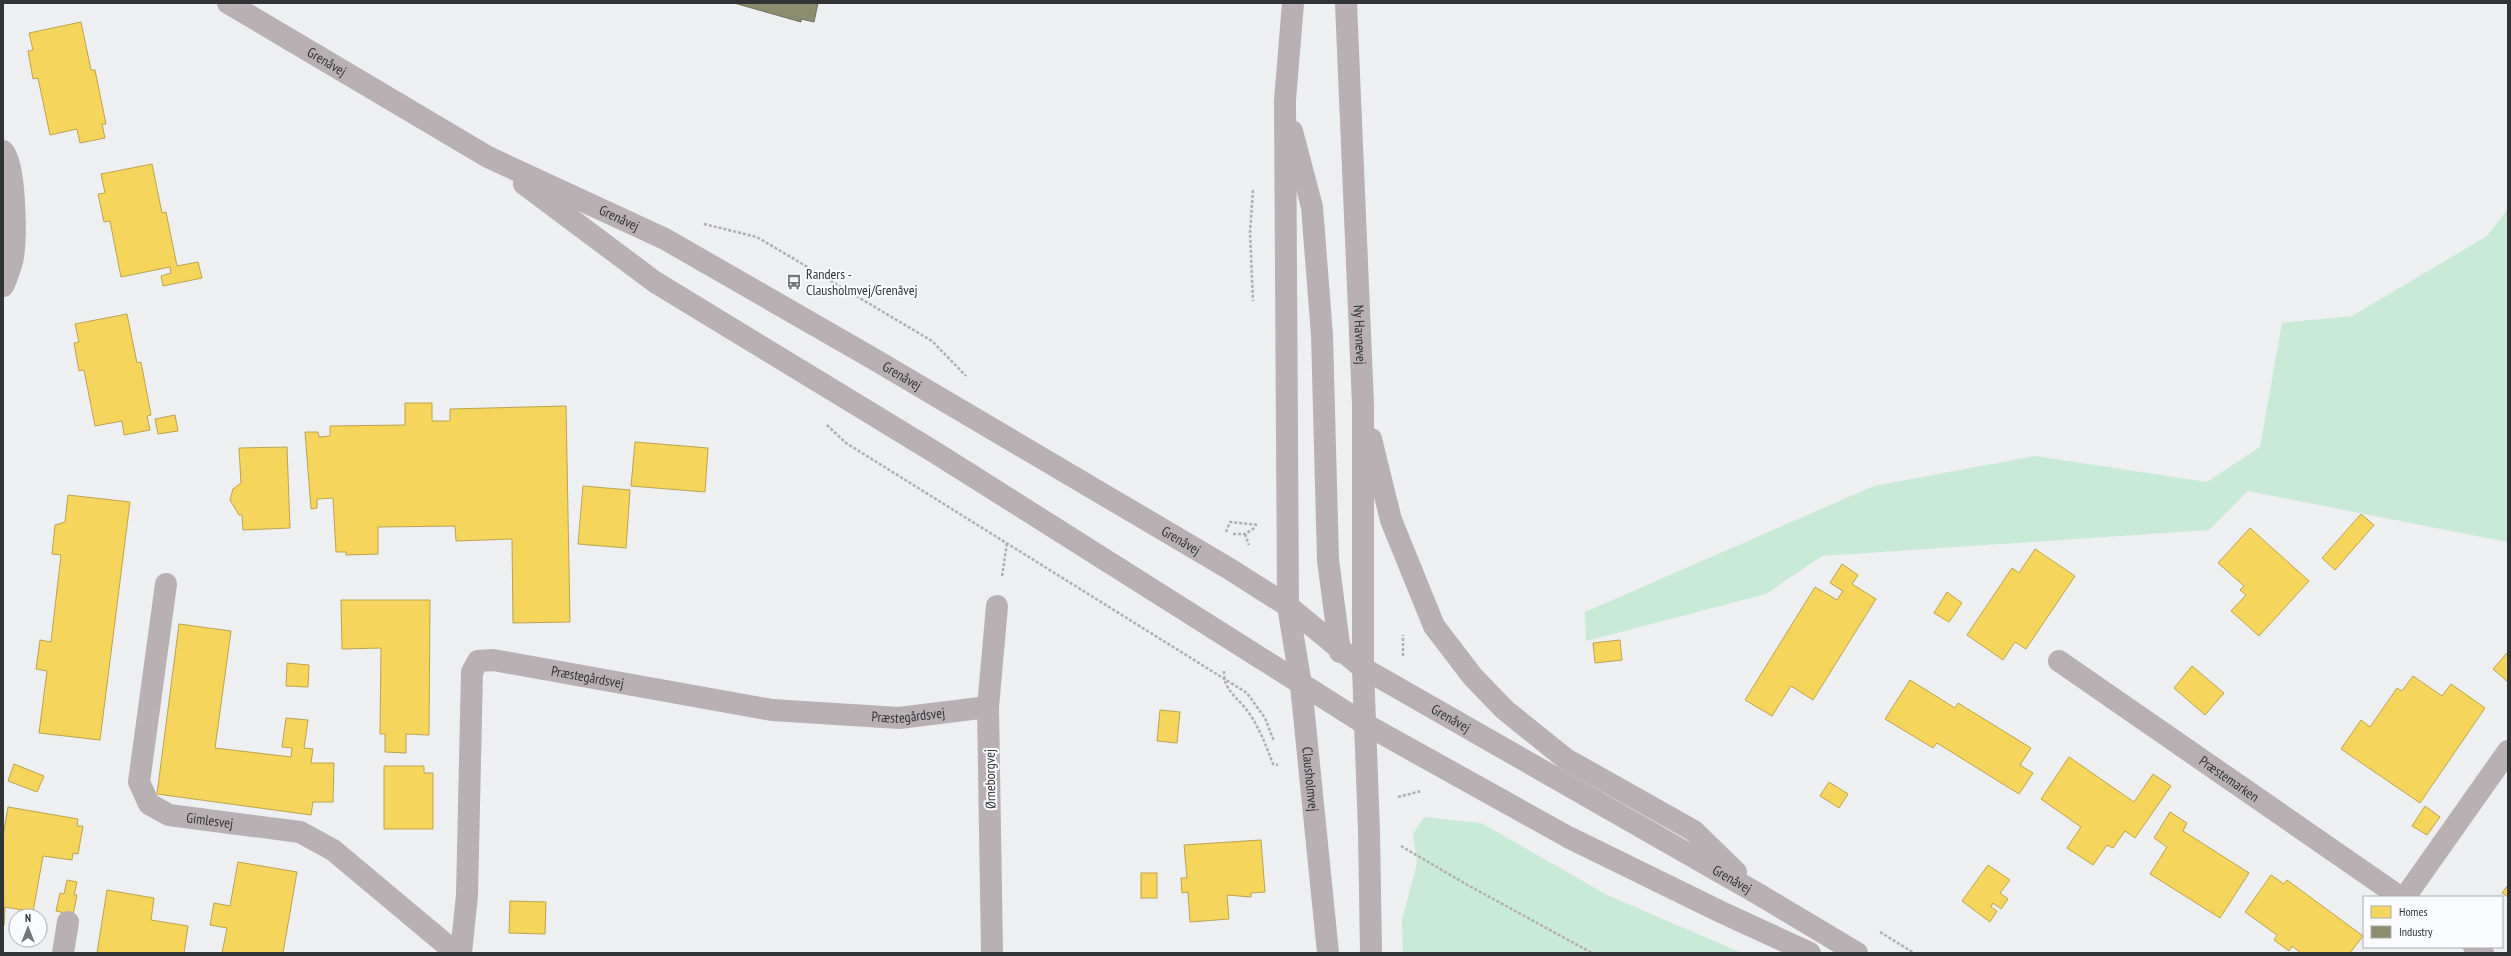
<svg xmlns="http://www.w3.org/2000/svg" width="2511" height="956" viewBox="0 0 2511 956" font-family="'PT Sans Narrow',sans-serif">
<style>
.green{fill:#c8ead7}
.homes{fill:#f6d55c;stroke:#bba450}
.industry{fill:#8c8c6e;stroke:#71715d}
.lines{fill:none;stroke-linecap:round;stroke-linejoin:round}
.path{stroke:#b1aeaf;stroke-width:2.5;stroke-dasharray:3 2;stroke-linecap:butt}
.minor{stroke:#b8b0b3;stroke-width:22}
.labels{text-anchor:middle;stroke-width:4;stroke-linejoin:round;paint-order:stroke}
.street-label{font-size:14px;fill:#323335;stroke:#fafbff}
.poi-label{font-size:14px;fill:#323335;stroke:#fafbff;text-anchor:start}
</style>
<rect width="100%" height="100%" fill="#edeff1"/>
<g class="green">
<path d="M2508 209 2507 542 2248 491 2209 530 1822 556 1766 594 1586 641 1585 612 1874 486 2035 456 2207 482 2260 447 2282 323 2352 316 2487 236Z"/>
<path d="M1424 817 1481 823 1607 895 1742 953H1403L1402 920 1417 863 1413 834Z"/>
</g>
<g class="homes">
<path d="M81 22 91 70H95L106 124H102L105 138 80 143 77 129 50 135 38 78 33 79 28 51 33 50 29 33Z"/>
<path d="M152 164 162 213 166 212 177 266 198 262 202 278 163 286 161 276 171 273 170 267 121 277 110 221 104 222 98 194 105 193 101 174Z"/>
<path d="M127 314 137 363 141 362 151 415 147 416 150 430 124 435 122 421 95 426 84 370 79 371 74 343 79 342 75 324Z"/>
<path d="M405 403H432V421H450V409L566 406 570 622 513 623 512 539 456 541 455 526 378 527V554L346 555V552H336L333 498 317 499V508L311 509 305 432H318L319 437 330 436V426L405 425Z"/>
<path d="M175 415 178 431 158 434 155 419Z"/>
<path d="M635 442 708 448 705 492 631 486Z"/>
<path d="M287 447 290 528 243 530 242 515H239L230 500 233 489 241 483 239 448Z"/>
<path d="M583 486 630 490 626 548 578 544Z"/>
<path d="M68 495 130 502 100 740 39 733 47 671 36 669 40 640 51 642 61 555 52 554 55 525 65 522Z"/>
<path d="M2361 514 2374 525 2335 570 2322 558Z"/>
<path d="M2250 528 2309 581 2259 636 2231 611 2246 595 2240 590 2244 586 2218 563Z"/>
<path d="M2035 549 2075 576 2026 649 2015 642 2003 660 1967 635 2012 568 2019 573Z"/>
<path d="M1842 564 1858 575 1852 584 1876 599 1813 700 1791 686 1772 716 1745 700 1815 587 1837 600 1843 591 1830 583Z"/>
<path d="M1947 592 1962 603 1949 622 1934 613Z"/>
<path d="M341 600H430L429 735 406 734V753L385 752V734H380L381 648 342 649Z"/>
<path d="M179 624 231 631 215 748 291 757 292 748 282 747 286 718 308 720 304 748 313 749 311 763H334L333 802H313L311 815 157 794Z"/>
<path d="M1620 640 1622 660 1595 663 1593 643Z"/>
<path d="M2508 652V682L2493 669Z"/>
<path d="M287 663 309 665 308 687 286 686Z"/>
<path d="M2192 666 2224 693 2205 715 2174 688Z"/>
<path d="M2413 676 2442 696 2451 684 2485 708 2420 803 2341 749 2361 720 2370 727 2397 688 2402 691Z"/>
<path d="M1910 680 1955 708 1958 703 2031 748 2020 765 2033 773 2019 794 1937 743 1933 748 1885 719Z"/>
<path d="M1160 710 1180 712 1177 743 1157 741Z"/>
<path d="M2069 757 2134 802 2153 774 2171 786 2135 838 2125 831 2113 848 2107 845 2093 865 2067 848 2081 827 2041 799Z"/>
<path d="M14 764 44 776 37 792 8 781Z"/>
<path d="M384 766H424V773H433V829H384Z"/>
<path d="M1829 782 1848 794 1839 808 1820 796Z"/>
<path d="M2425 806 2440 817 2427 835 2412 826Z"/>
<path d="M8 807 78 819 77 826H83L78 854 73 853 72 860 43 856 33 912 5 907 4 925 3 836Z"/>
<path d="M2170 812 2187 823 2183 831 2249 873 2220 918 2150 874 2167 847 2154 838Z"/>
<path d="M1261 840 1265 892 1251 893V897L1227 895 1229 919 1190 922 1188 892 1182 893 1181 878H1187L1184 845Z"/>
<path d="M238 862 297 872 283 953H222L227 928 210 925 214 903 230 906Z"/>
<path d="M1988 865 2010 880 2000 893 2008 899 2001 909 1993 903 1991 907 1997 911 1990 922 1962 901Z"/>
<rect x="1141" y="873" width="16" height="25"/>
<path d="M2271 875 2284 884 2287 880 2363 936 2350 953H2301L2292 946 2289 951 2274 940 2277 935 2245 912Z"/>
<path d="M67 880 77 882 74 895H77L73 915 56 911 60 893 64 894Z"/>
<path d="M2508 885V897L2502 893Z"/>
<path d="M107 890 154 898 151 920 188 926 184 953H97Z"/>
<path d="M510 901 546 902 545 934 509 933Z"/>
</g>
<path class="industry" d="M734 3H818L814 22 801 19V22Z"/>
<g class="lines">
<g class="path">
<path d="M1253 190 1250 232 1253 301"/>
<path d="M704 224 757 237 932 341 966 376"/>
<path d="M827 425 846 443 1247 693 1265 718 1274 741"/>
<path d="M1226 532 1230 522 1258 525"/>
<path d="M1233 534H1245L1256 527"/>
<path d="M1245 534 1249 545"/>
<path d="M1002 576 1007 543"/>
<path d="M1403 656V635"/>
<path d="M1224 671C1223 691 1239 698 1249 713 1260 729 1266 746 1273 764L1278 765"/>
<path d="M1398 797 1421 791"/>
<path d="M1401 846 1464 883 1592 953"/>
<path d="M1880 932 1914 953"/>
</g>
<g class="minor">
<path id="s1" d="M228 3 488 157 665 239 872 358 1228 568 1288 606 1363 668 1760 895 1857 953"/>
<path id="s2" d="M1293 3 1285 100 1288 606 1301 685 1328 953"/>
<path id="s3" d="M1346 3 1363 405V668L1369 831 1371 953"/>
<path d="M1292 131 1312 207 1322 335 1328 560 1340 652"/>
<path d="M3 151C16 164 16 238 13 257 11 266 7 278 3 286"/>
<path d="M524 184 655 282 936 453 1365 724 1568 837 1721 912 1810 953"/>
<path d="M1371 439 1391 520 1434 626 1473 677 1505 710 1566 759 1694 831 1736 872"/>
<path id="s4" d="M166 584 139 782 149 804 169 815 300 832 333 850 456 953"/>
<path id="s5" d="M2059 661 2400 897"/>
<path d="M2405 897 2508 751"/>
<path d="M2474 947 2483 953"/>
<path d="M63 953 68 922"/>
<path id="s6" d="M461 953 467 895 472 672 478 661 493 660 772 710 899 718 988 707"/>
<path d="M992 953 988 707 997 606"/>
</g>
</g>
<defs>
<g id="bus-bare" transform="scale(1.2)"><path d="M-5-6H5V4H4V6H2V4H-2V6H-4V4H-5ZM-3.5-4V0h7V-4ZM-3.5 1.2v1.5H-2V1.2ZM2 1.2v1.5H3.5V1.2Z" fill="#737577" stroke="#fafbff" stroke-width="2.5" paint-order="stroke"/></g>
</defs>
<g fill-rule="evenodd">
<use href="#bus-bare" x="794" y="282"/>
</g>
<g class="labels">
<g class="street-label">
<text dy="5" stroke="none"><textPath href="#s1" startOffset="115">Grenåvej</textPath></text>
<text dy="5" stroke="none"><textPath href="#s1" startOffset="447">Grenåvej</textPath></text>
<text dy="5" stroke="none"><textPath href="#s3" startOffset="332">Ny Havnevej</textPath></text>
<text dy="5" stroke="none"><textPath href="#s1" startOffset="771">Grenåvej</textPath></text>
<text dy="5" stroke="none"><textPath href="#s1" startOffset="1095">Grenåvej</textPath></text>
<text dy="5" stroke="none"><textPath href="#s6" startOffset="405">Præstegårdsvej</textPath></text>
<text dy="5" stroke="none"><textPath href="#s6" startOffset="729">Præstegårdsvej</textPath></text>
<text dy="5" stroke="none"><textPath href="#s1" startOffset="1419">Grenåvej</textPath></text>
<text transform="translate(990 779) rotate(-91)" y="5">Ørneborgvej</text>
<text dy="5" stroke="none"><textPath href="#s2" startOffset="778">Clausholmvej</textPath></text>
<text dy="5" stroke="none"><textPath href="#s5" startOffset="207">Præstemarken</textPath></text>
<text dy="5" stroke="none"><textPath href="#s4" startOffset="288">Gimlesvej</textPath></text>
<text dy="5" stroke="none"><textPath href="#s1" startOffset="1743">Grenåvej</textPath></text>
</g>
<g class="poi-label">
<text x="806" y="279">Randers -<tspan x="806" dy="16">Clausholmvej/Grenåvej</tspan></text>
</g>
</g>
<rect width="2511" height="956" fill="none" stroke="#323335" stroke-width="8"/>
<rect x="2363" y="896" width="140" height="52" fill="#fafbff" stroke="#aaabae"/>
<rect x="2371" y="906" width="20" height="12" fill="#f6d55c" stroke="#aaabae"/>
<text x="2399" y="916" font-size="12" fill="#323335">Homes</text>
<rect x="2371" y="926" width="20" height="12" fill="#8c8c6e" stroke="#aaabae"/>
<text x="2399" y="936" font-size="12" fill="#323335">Industry</text>
<g transform="translate(28 928)"><circle r="19" fill="#fafbff" stroke="#aaabae"/>
<path d="M0-3L7 15L0 10L-7 15Z" fill="#737577"/>
<text y="-6" font-size="11" font-weight="bold" text-anchor="middle" fill="#323335">N</text>
</g>
</svg>
